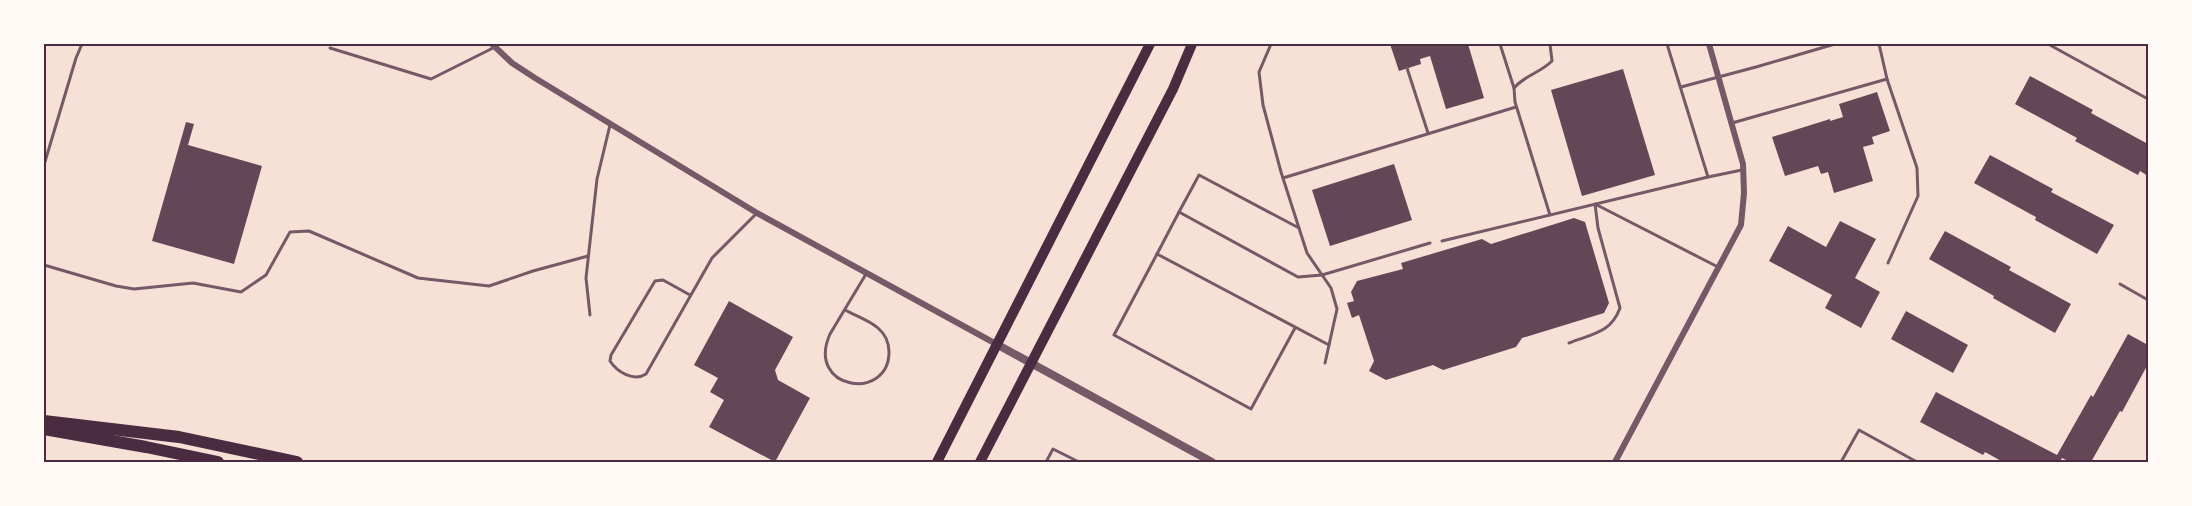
<svg xmlns="http://www.w3.org/2000/svg" width="2192" height="506" viewBox="0 0 2192 506" font-family="'Golos Text',sans-serif">
<style>
.building{fill:#644757}
.lines{fill:none;stroke-linecap:round;stroke-linejoin:round}
.service{stroke:#755966;stroke-width:3}
.minor{stroke:#755966;stroke-width:6}
.tertiary{stroke:#755966;stroke-width:8}
.primary{stroke:#4a2c40;stroke-width:10}
.motorway{stroke:#4a2c40;stroke-width:12}
.neatline{fill:none;stroke:#4a2c40;stroke-width:2}
</style>
<rect width="100%" height="100%" fill="#f7e1d7"/>
<g class="building">
<path d="M1390 44H1468L1484 98 1446 109 1430 56 1420 59 1421 64 1399 71Z"/>
<path d="M1623 69 1655 175 1582 196 1551 90Z"/>
<path d="M2030 76 2093 110 2091 113 2148 144V176L2140 171 2138 175 2075 141 2077 138 2015 104Z"/>
<path d="M1877 92 1890 131 1872 137 1874 144 1863 147 1873 181 1834 193 1828 172 1821 174 1818 166 1785 176 1772 137 1830 119V121L1843 117 1839 104Z"/>
<path d="M186 122 194 124 188 145 262 166 234 264 152 241Z"/>
<path d="M1990 155 2053 189 2051 192 2114 225 2097 254 2035 220 2036 217 1974 183Z"/>
<path d="M1394 164 1412 220 1330 246 1312 190Z"/>
<path d="M1574 218 1585 222 1609 303 1604 313 1522 338 1516 347 1443 370 1433 365 1386 380 1369 371 1374 361 1359 315 1352 318 1347 303 1354 301 1351 292 1357 281 1403 269 1401 263 1482 239 1491 244Z"/>
<path d="M1840 221 1876 239 1855 278 1880 292 1861 328 1825 308 1832 295 1769 261 1788 226 1826 247Z"/>
<path d="M1945 231 2011 267 2009 270 2071 304 2055 333 1993 298 1994 296 1929 259Z"/>
<path d="M729 301 793 337 775 370 778 380 810 398 775 462 709 427 724 400 710 392 718 378 694 365Z"/>
<path d="M1906 311 1968 345 1953 373 1891 339Z"/>
<path d="M2128 334 2148 345V364L2122 412 2120 411 2091 462H2070L2062 458 2060 462H2003L1985 452 1983 455 1920 422 1936 392 2057 455 2091 395 2093 397Z"/>
</g>
<g class="lines">
<g class="service">
<path d="M1271 44 1259 72 1263 105 1281 172 1307 253 1331 288 1337 309 1325 363"/>
<path d="M1500 44 1514 88"/>
<path d="M1667 44 1708 177 1742 170"/>
<path d="M1879 44 1887 79"/>
<path d="M2048 44 2148 99"/>
<path d="M330 48 431 79 495 47"/>
<path d="M1407 68 1428 133"/>
<path d="M1681 87 1756 67 1835 44"/>
<path d="M1732 123 1887 79 1917 168 1918 196 1888 263"/>
<path d="M44 165 76 58 82 44"/>
<path d="M1283 178 1516 107"/>
<path d="M1550 215 1515 102 1514 88C1525 75 1540 73 1552 61L1550 44"/>
<path d="M1299 228 1199 175 1179 212 1298 277 1322 275 1430 243"/>
<path d="M1442 241 1708 177"/>
<path d="M1157 254 1179 212"/>
<path d="M44 265 116 286 134 289 193 283 241 292 266 275 290 232 309 231 418 278 489 286 533 271 588 256"/>
<path d="M2120 284 2148 300"/>
<path d="M690 295 663 280 655 281 611 355 610 361C617 372 634 382 646 374L712 258 757 213"/>
<path d="M845 310C856 316 869 320 878 328 885 334 889 343 889 352 889 402 805 390 830 334L866 274"/>
<path d="M590 315 586 278 597 179 610 125"/>
<path d="M1295 328 1251 409 1114 335 1157 254 1329 345"/>
<path d="M1569 343C1592 334 1611 333 1620 308L1598 228 1595 204 1718 267"/>
<path d="M1046 462 1053 449 1079 462"/>
<path d="M1841 462 1859 430 1917 462"/>
</g>
<g class="minor">
<path d="M492 44 512 63 535 78 757 213 998 345"/>
<path d="M1615 462 1741 225 1744 193 1743 164 1709 44"/>
</g>
<path class="tertiary" d="M998 345 1212 462"/>
<g class="primary">
<path d="M937 462 1150 44"/>
<path d="M980 462 1173 89 1192 44"/>
</g>
<g class="motorway">
<path d="M44 421 179 437 297 462"/>
<path d="M44 429 146 447 218 462"/>
</g>
</g>
<rect width="2192" height="506" fill="none" stroke="#fffaf5" stroke-width="90"/>
<rect x="45" y="45" width="2102" height="416" class="neatline"/>
</svg>
